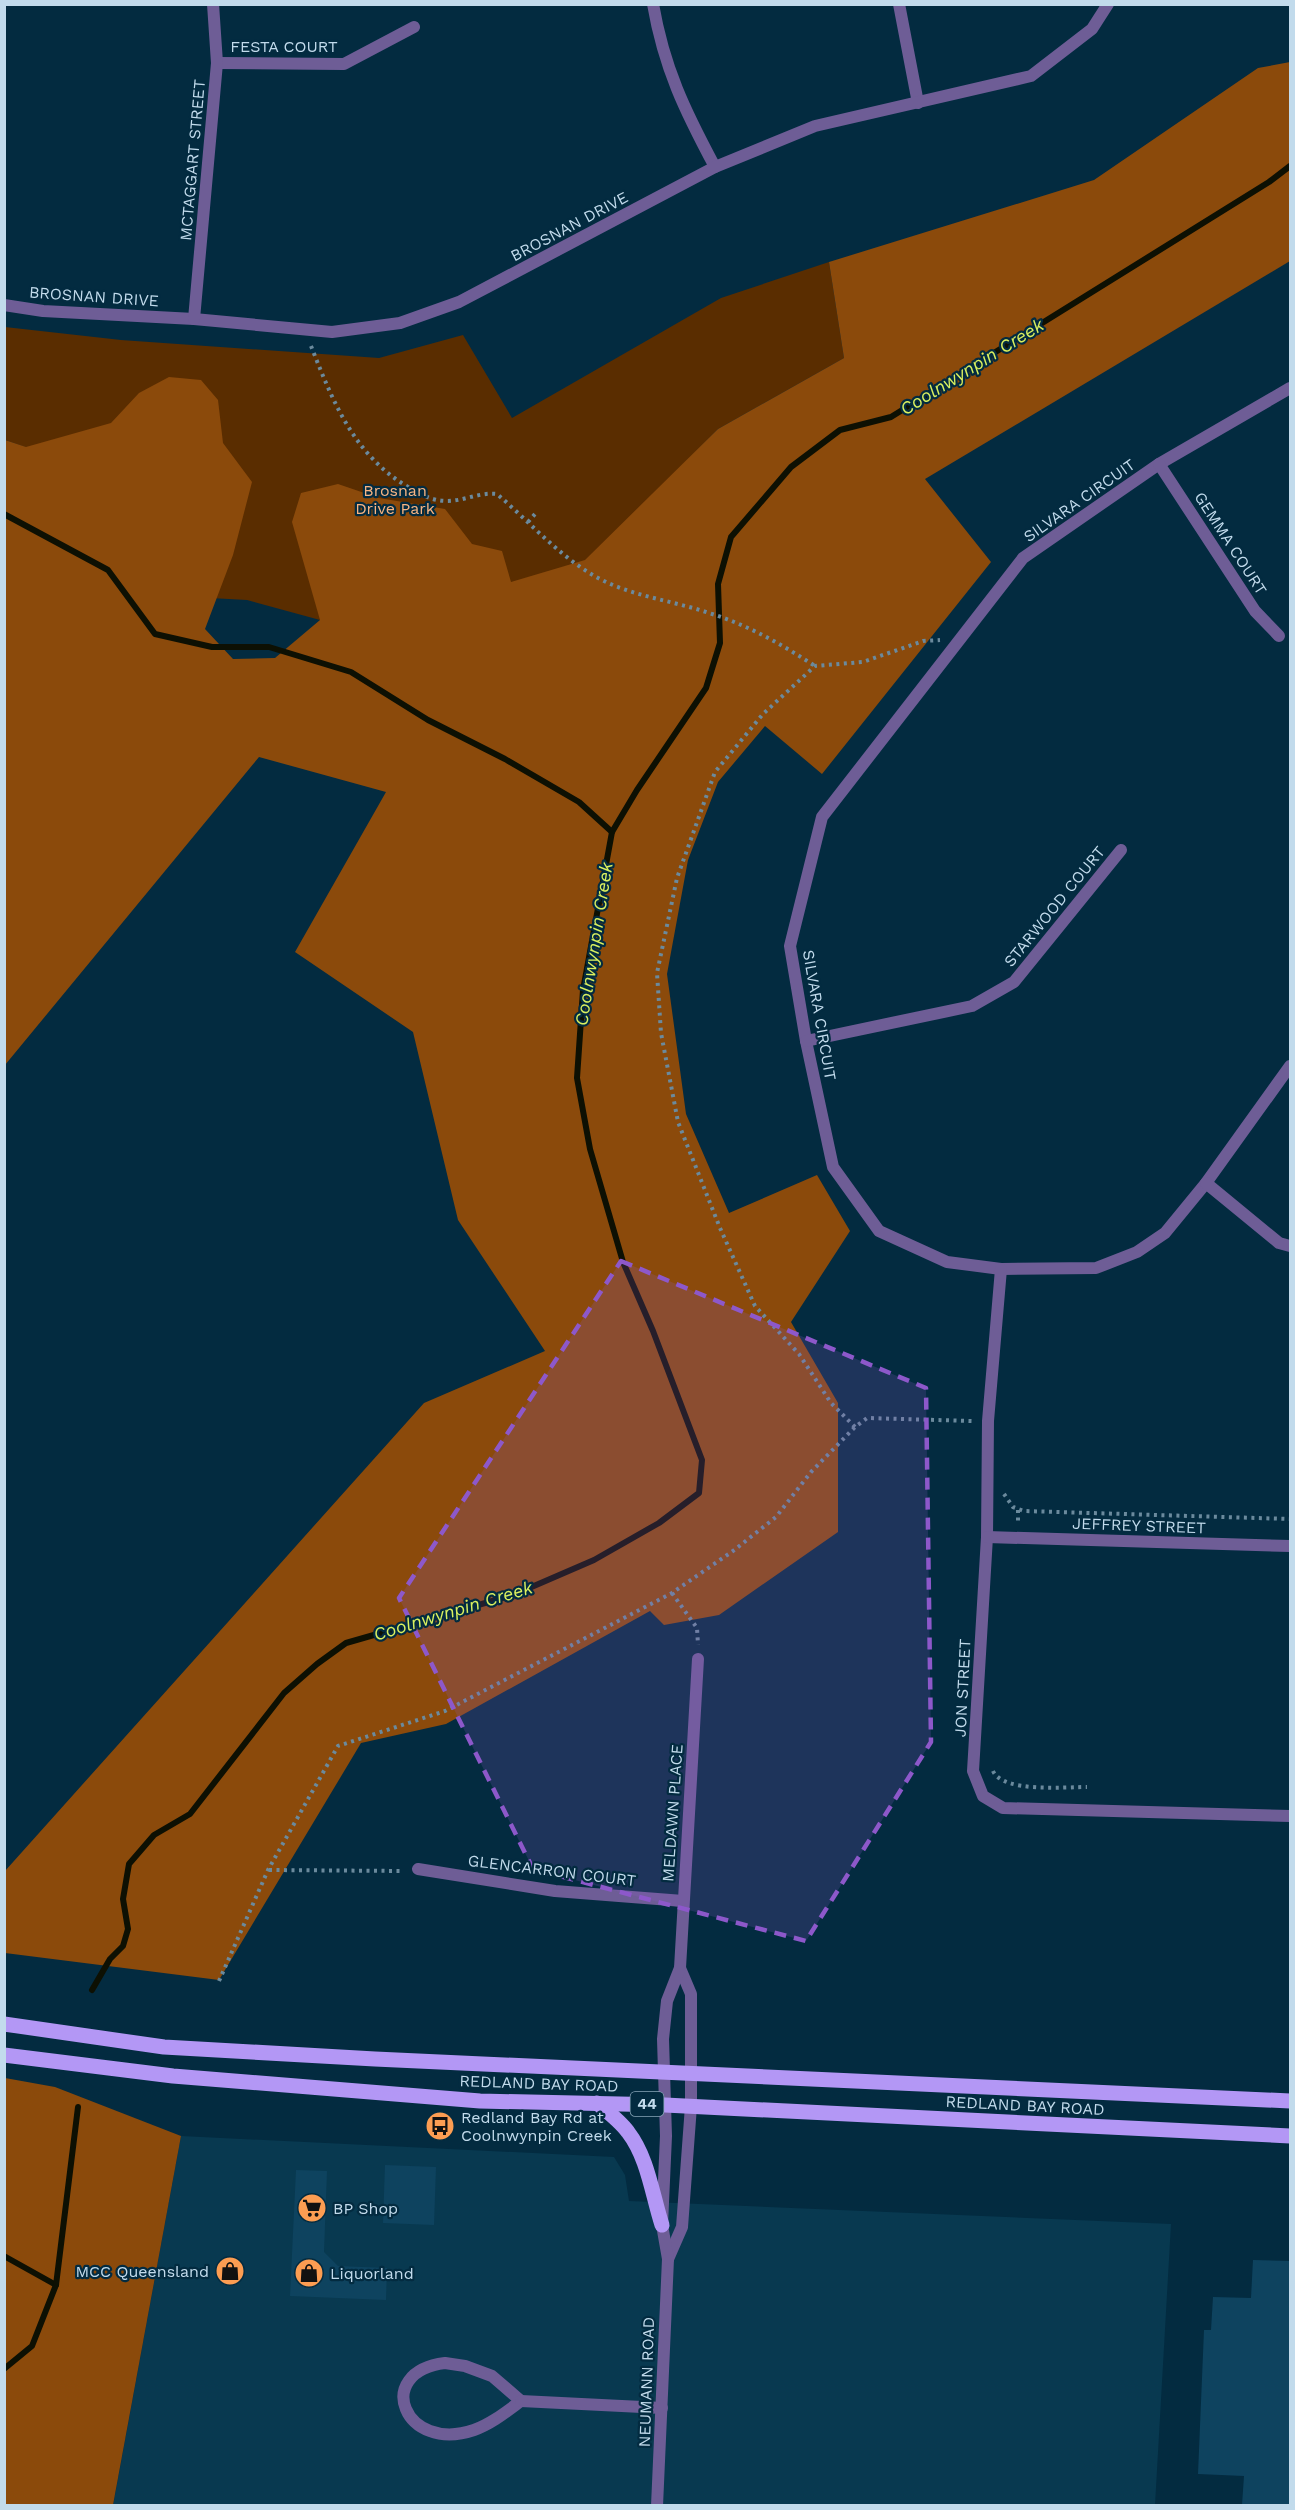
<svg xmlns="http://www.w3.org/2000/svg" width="1295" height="2510" viewBox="0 0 1295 2510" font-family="'Work Sans',sans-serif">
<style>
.built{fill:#083950}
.green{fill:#5a2d00}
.forest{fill:#8b4a0b}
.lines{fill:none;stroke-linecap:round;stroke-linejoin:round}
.stream{stroke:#0d1003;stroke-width:6}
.building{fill:#0e435f}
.path{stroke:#6b8a9d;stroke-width:4;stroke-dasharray:3 4.5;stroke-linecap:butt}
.minor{stroke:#6e5d96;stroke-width:12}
.primary{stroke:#b397f5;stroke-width:15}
.marked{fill:#8d58ca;fill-opacity:0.2;stroke:#8d58ca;stroke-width:4.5;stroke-dasharray:12 8;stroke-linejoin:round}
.labels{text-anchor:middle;stroke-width:4.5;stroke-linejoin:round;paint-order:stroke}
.shield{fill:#032b40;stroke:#89a6b8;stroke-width:1.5}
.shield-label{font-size:15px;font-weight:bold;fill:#c2dbec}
.street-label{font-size:16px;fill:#c2dbec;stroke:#032b40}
.park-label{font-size:16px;fill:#f8b583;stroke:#032b40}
.poi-label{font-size:16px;fill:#c2dbec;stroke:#032b40;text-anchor:start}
.water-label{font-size:18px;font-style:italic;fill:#daf05f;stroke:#032b40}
</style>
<rect width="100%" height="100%" fill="#032b40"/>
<path class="built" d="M181 2136 614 2157 625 2175 629 2201 1171 2224 1155 2505 113 2506Z"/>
<path class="green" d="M829 262 844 358 718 429 461 690 320 620 247 600 173 596 25 447 5 440V327L121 340 379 358 463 335 512 418 721 298Z"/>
<g class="forest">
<path d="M1290 62V261L925 479 991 562 822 774 765 726 718 782 688 860 667 974 686 1114 729 1213 817 1175 850 1231 791 1322 838 1403V1532L719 1615 664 1625 650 1611 446 1724 361 1743 219 1980 5 1953V1871L424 1403 545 1351 458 1220 413 1032 295 952 386 792 259 757 5 1065V440L26 447 111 423 139 393 169 377 201 380 218 400 223 443 252 482 233 555 205 629 233 659 275 658 320 620 292 522 301 493 338 484 379 498 445 509 472 544 502 551 511 582 585 560 718 429 844 358 829 262 1094 180 1258 68Z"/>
<path d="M5 2078 55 2087 181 2136 113 2505H5Z"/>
</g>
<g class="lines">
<g class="stream">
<path d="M4 514 108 570 155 634 212 647H269L351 672 428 720 505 759 579 802 612 832"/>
<path d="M92 1990 110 1959 123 1946 128 1929 123 1899 129 1864 154 1835 190 1814 284 1693 317 1664 346 1643 513 1595 594 1560 659 1523 699 1493 702 1460 653 1331 623 1262 590 1149 577 1078 583 990 612 832 637 790 706 688 720 643 718 584 731 537 791 467 840 430 891 417 1269 182 1290 166"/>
<path d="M4 2256 56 2285"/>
<path d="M4 2369 32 2346 56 2285 78 2107"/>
</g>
</g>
<g class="building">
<path d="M385 2165 436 2167 434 2225 383 2223Z"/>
<path d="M296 2170 327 2171 324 2252 338 2266 387 2268 386 2300 290 2296Z"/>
<path d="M1253 2260 1290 2261V2505H1242L1244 2476 1198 2474 1204 2330H1211L1213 2297 1251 2298Z"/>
</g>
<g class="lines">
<g class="path">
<path d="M311 346C333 402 354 455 408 487 420 494 432 501 447 501 464 501 479 492 497 494 531 523 563 561 604 581 637 597 674 601 709 613 748 625 781 644 815 666"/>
<path d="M528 522 535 514"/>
<path d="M855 1427 831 1403 799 1354 755 1306 720 1228 678 1122 661 1033 657 973 677 878 715 772 763 714 815 666 863 662 923 641 940 640"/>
<path d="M1004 1494 1013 1507 1024 1511 1290 1519"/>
<path d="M1018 1510V1524"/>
<path d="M672 1593 697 1628 698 1645"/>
<path d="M993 1771C1003 1793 1065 1787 1087 1787"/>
<path d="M269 1870 402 1871"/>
<path d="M219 1981 268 1870 338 1746 445 1711 672 1593 733 1551 776 1517 811 1472 855 1427 867 1418 972 1421"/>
</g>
<g class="minor">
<path d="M653 4C664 68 685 111 715 167"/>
<path d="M899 4 918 103"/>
<path d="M217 63 344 64 414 27"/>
<path d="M4 305 43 311 194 319 332 332 400 323 459 302 715 167 815 126 1031 76 1092 29 1108 4"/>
<path d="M194 319 217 63 213 4"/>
<path d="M1290 388 1159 464 1023 558 822 817 790 946 806 1041 833 1167 879 1231 947 1262 1001 1269 1096 1268 1137 1252 1165 1233 1206 1183 1290 1066"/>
<path d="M1159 464 1255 611 1279 636"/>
<path d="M806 1041 972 1006 1014 982 1121 850"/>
<path d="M1206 1183 1279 1243 1290 1246"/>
<path d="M1001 1269 988 1421 987 1537 973 1771 983 1796 1003 1808 1290 1816"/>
<path d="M987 1537 1290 1546"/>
<path d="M418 1869 555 1891 683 1901"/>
<path d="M668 2259 682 2227 691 2106V1994L680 1968"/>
<path d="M445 2363 465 2366 492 2376 521 2401C506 2412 491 2424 474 2430 404 2454 372 2372 445 2363Z"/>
<path d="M521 2401 662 2408"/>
<path d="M657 2506 668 2259 662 2225 666 2136 663 2039 667 2001 680 1968 698 1659"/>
</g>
<g class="primary">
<path d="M4 2024 164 2047 375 2059 1290 2101"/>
<path d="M4 2055 173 2076 480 2101 665 2105 1290 2136"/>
<path d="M597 2103C608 2112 620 2121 628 2132 648 2158 652 2194 662 2225"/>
</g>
</g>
<path class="marked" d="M621 1261 926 1388 931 1742 806 1941 533 1869 399 1598Z"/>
<defs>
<g id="bus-disc" transform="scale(1.5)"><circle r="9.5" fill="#fc9d52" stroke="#032b40"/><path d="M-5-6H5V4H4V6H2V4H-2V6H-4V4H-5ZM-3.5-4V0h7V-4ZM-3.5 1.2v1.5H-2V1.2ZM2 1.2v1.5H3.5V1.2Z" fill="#111"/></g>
<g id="supermarket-disc" transform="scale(1.5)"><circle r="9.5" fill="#fc9d52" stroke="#032b40"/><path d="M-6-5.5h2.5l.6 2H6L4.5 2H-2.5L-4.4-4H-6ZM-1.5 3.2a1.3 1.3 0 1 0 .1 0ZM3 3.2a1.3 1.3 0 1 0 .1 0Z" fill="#111"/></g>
<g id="shop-disc" transform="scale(1.5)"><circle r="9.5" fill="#fc9d52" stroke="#032b40"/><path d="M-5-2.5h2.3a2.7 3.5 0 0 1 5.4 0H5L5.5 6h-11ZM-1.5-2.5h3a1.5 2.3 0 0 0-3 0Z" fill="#111"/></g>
</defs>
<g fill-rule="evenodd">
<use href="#bus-disc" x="440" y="2126"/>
<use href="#supermarket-disc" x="312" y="2208"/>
<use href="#shop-disc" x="230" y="2271"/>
<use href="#shop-disc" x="309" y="2273"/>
</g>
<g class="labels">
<rect class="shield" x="630.5" y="2092" width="33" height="24" rx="4.5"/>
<g class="shield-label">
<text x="647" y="2109">44</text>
</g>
<g class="street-label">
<text x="284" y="52">FESTA COURT</text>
<text transform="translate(192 160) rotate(-85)" y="6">MCTAGGART STREET</text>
<text transform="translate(569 226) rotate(-28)" y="6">BROSNAN DRIVE</text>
<text transform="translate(94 296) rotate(4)" y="6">BROSNAN DRIVE</text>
<text transform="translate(1079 500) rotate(-35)" y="6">SILVARA CIRCUIT</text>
<text transform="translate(1231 543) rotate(57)" y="6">GEMMA COURT</text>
<text transform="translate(1054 906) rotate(-51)" y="6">STARWOOD COURT</text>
<text transform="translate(820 1015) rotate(80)" y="6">SILVARA CIRCUIT</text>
<text transform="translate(1139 1525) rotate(2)" y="6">JEFFREY STREET</text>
<text transform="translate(962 1688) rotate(-87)" y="6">JON STREET</text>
<text transform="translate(672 1813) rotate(-86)" y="6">MELDAWN PLACE</text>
<text transform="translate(552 1870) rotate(7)" y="6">GLENCARRON COURT</text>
<text transform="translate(539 2083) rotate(2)" y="6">REDLAND BAY ROAD</text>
<text transform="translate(1025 2105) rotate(3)" y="6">REDLAND BAY ROAD</text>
<text transform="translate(646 2382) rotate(-88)" y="6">NEUMANN ROAD</text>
</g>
<g class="park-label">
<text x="395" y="496">Brosnan<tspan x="395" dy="18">Drive Park</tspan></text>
</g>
<g class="poi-label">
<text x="461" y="2123">Redland Bay Rd at<tspan x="461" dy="18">Coolnwynpin Creek</tspan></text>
<text x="333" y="2214">BP Shop</text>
<text x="209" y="2277" text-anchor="end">MCC Queensland</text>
<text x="330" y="2279">Liquorland</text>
</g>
<g class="water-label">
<text transform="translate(972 367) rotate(-32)" y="6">Coolnwynpin Creek</text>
<text transform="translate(594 944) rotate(-81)" y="6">Coolnwynpin Creek</text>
<text transform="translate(453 1611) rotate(-17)" y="6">Coolnwynpin Creek</text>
</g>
</g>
<rect width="1295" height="2510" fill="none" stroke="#c2dbec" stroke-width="12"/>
</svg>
